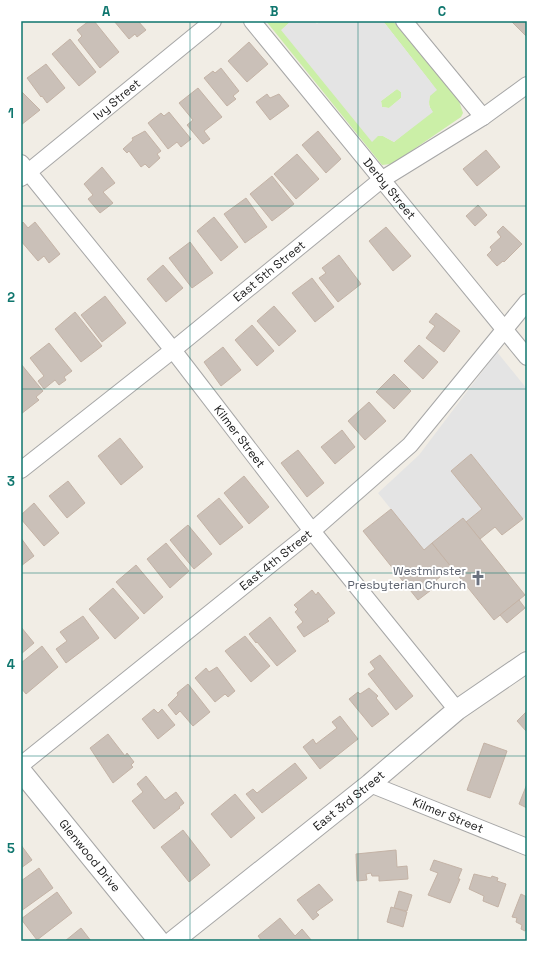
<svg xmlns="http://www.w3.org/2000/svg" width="548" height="962" viewBox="0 0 548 962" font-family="'Space Grotesk',sans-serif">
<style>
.grass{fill:#cbefa7}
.parking{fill:#e4e4e4;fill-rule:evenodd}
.building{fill:#cac0b8;stroke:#c4b3a6}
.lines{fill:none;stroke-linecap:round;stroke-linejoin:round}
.minor-casing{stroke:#a7a7a7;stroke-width:18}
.tertiary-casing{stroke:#a7a7a7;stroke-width:22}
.minor{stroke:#fff;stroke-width:16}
.tertiary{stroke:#fff;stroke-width:20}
.grid{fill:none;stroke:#0f766e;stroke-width:1;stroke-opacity:0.55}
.labels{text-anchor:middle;stroke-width:4;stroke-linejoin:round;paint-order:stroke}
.street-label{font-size:12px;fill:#202020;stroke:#fff}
.worship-label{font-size:12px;fill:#5b616d;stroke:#fff;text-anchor:end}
.neatline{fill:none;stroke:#0f766e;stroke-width:1.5}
.grid-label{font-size:13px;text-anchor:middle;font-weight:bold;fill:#0f766e}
</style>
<rect width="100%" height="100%" fill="#f1ede5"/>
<g class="grass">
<path d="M266 21H291L282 30 378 136H383L394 142 432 111C426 103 431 94 432 84L383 21H393L459 101 463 113 461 117 398 160 391 164 382 165Z"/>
<path d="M397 89 401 92V98L389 108 382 107 381 101Z"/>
</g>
<g class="parking">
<path d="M291 21H314L317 24 321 21H383L437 90 430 96 429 102V106L433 112 394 142 383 136H378L372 142 281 30ZM397 89 401 92V98L389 108 382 107 381 101Z"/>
<path d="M497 352 527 389V516L523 519 471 454 451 471 482 509 466 522 463 519 424 550 378 493 419 455Z"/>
</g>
<g class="building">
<path d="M89 21H94L119 52 100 68 78 40 82 36 77 30Z"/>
<path d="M114 21H138L146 30 137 37 135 34 129 39Z"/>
<path d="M511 21H527V37Z"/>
<path d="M70 39 96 72 79 86 52 54Z"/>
<path d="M249 42 268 64 247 82 228 61Z"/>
<path d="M46 64 65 88 47 103 42 96 41 97 27 78Z"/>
<path d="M221 68 239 91 233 96 236 99 227 106 204 78 213 71 215 73Z"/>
<path d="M198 88 222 117 204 131 210 139 203 144 187 125 193 120 179 103Z"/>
<path d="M21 91 40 110 21 125Z"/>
<path d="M267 94 270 98 279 94 289 106 270 120 256 102Z"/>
<path d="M169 112 191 139 181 147 177 142 168 149 148 123 161 113 164 116Z"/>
<path d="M145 131 161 151 157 154 160 158 149 168 145 164 141 167 129 151 127 153 123 149 133 140 132 138Z"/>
<path d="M318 131 341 159 326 173 302 145Z"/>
<path d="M486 150 500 167 477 186 463 169Z"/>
<path d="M297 154 319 179 296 199 274 174Z"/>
<path d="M102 167 115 183 103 192 113 203 100 213 88 199 93 195 84 184Z"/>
<path d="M272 176 294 204 272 221 250 194Z"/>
<path d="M246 198 267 227 245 243 224 214Z"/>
<path d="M478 205 487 215 475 226 466 216Z"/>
<path d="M214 217 238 247 221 261 197 231Z"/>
<path d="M23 222 28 228 35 222 60 254 49 263 44 256 38 261 21 241V224Z"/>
<path d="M503 226 522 244 504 262 503 261 497 266 487 255 492 250 490 247 501 237 497 232Z"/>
<path d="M386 227 411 256 393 271 369 241Z"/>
<path d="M190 242 213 273 192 288 169 258Z"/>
<path d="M339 255 361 284 338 302 319 278 326 273 322 268Z"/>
<path d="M163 265 183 288 166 302 147 279Z"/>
<path d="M312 278 334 307 315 322 292 293Z"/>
<path d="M105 296 126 323 102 342 81 315Z"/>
<path d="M274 306 296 331 279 346 257 321Z"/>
<path d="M75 312 102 346 81 362 55 329Z"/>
<path d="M436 313 460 331 444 352 426 338 435 326 429 322Z"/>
<path d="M252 325 274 351 257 366 235 340Z"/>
<path d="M49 343 72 371 64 377 66 380 59 385 55 380 44 389 38 381 44 376 30 358Z"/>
<path d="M419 345 438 362 423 379 404 361Z"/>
<path d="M223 347 241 370 221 386 204 362Z"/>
<path d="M21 364 43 391 36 397 39 400 21 414Z"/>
<path d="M394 374 411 391 394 409 376 392Z"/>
<path d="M369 402 386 421 365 440 348 421Z"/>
<path d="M342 430 355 447 335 464 321 447Z"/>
<path d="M120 438 143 467 121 485 98 456Z"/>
<path d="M298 450 324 483 307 497 281 463Z"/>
<path d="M471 454 523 519 502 535 495 527 480 539 466 522 482 509 451 471Z"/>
<path d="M244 476 269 507 249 524 224 493Z"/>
<path d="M68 481 85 503 67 518 49 496Z"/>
<path d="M219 498 243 527 220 545 197 516Z"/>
<path d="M34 503 59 533 44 546 21 519V515Z"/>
<path d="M391 509 424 550 432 543 452 568 436 580 439 584 418 600 363 531Z"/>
<path d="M463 518 525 595 494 620 432 543Z"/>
<path d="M188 525 212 554 194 569 170 540Z"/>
<path d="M21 538 34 556 21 566Z"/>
<path d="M166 543 189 571 170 588 147 559Z"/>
<path d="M136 565 163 597 144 614 116 582Z"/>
<path d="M113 588 139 618 115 639 89 609Z"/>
<path d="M312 590 316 595 318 592 335 613 327 619 329 621 304 637 297 627 303 622 295 612 298 609 294 605Z"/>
<path d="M519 600 525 608 507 623 500 615Z"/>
<path d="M83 616 99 638 66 663 56 649 67 641 60 632Z"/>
<path d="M270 617 296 651 277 666 257 642 256 643 249 634Z"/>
<path d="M21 627 34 643 21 654Z"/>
<path d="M245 636 270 666 251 682 225 651Z"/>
<path d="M42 646 58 667 26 694 21 688V663Z"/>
<path d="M380 655 413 696 396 710 368 674 375 669 370 662Z"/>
<path d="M217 667 235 691 228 697 225 694 215 702 195 678 206 668 209 672Z"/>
<path d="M188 684 210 712 193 726 180 711 176 715 168 705 178 695 177 693Z"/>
<path d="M369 688 378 696 376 698 389 714 372 727 349 699 358 692 360 694Z"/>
<path d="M154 709 158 713 162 709 175 725 158 739 142 719Z"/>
<path d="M527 711V732L517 721Z"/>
<path d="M340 716 358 739 320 769 303 747 313 739 316 744 337 728 332 722Z"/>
<path d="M108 734 125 756 127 753 134 762 131 765 133 767 113 783 90 748Z"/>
<path d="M484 743 507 751 490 798 467 790Z"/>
<path d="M295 763 307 778 262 813 246 794 253 789 257 793Z"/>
<path d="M146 776 165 800 176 792 184 803 179 807 180 808 154 829 132 801 143 792 137 784Z"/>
<path d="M527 784V808L519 804Z"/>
<path d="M235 794 255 818 231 838 211 814Z"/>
<path d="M183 830 210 865 189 882 161 847Z"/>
<path d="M21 845 32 860 21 868Z"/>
<path d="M396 850 397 867 407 866 408 879 379 881V876H372L371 873 366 874 367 880 357 881 356 854Z"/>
<path d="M434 860 462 869 458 879H460L450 903 428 895 438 873 430 870Z"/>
<path d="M39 868 53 888 21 911V881Z"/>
<path d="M474 874 491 878 492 876 498 878 497 881 506 884 498 907 483 901 484 896 469 889Z"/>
<path d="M319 884 333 900 316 912 319 915 313 920 297 900Z"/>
<path d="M399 891 412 895 407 911 394 908Z"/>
<path d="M57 892 72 913 37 940 21 919Z"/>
<path d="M521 894 527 897V926L525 931 521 929 522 925 516 922 517 918 512 917Z"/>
<path d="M391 907 407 912 403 927 387 922Z"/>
<path d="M280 918 295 936 302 929 312 941H262L258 936Z"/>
<path d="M81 928 91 941H65Z"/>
</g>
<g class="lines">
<g class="minor-casing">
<g id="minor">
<path id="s1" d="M252 21 527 357"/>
<path d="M404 21 483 117"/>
<path id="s2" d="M21 163 173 350 312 531 457 710"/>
<path id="s3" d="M21 178 213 21"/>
<path id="s4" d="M21 470 173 350 381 180 483 117 527 85"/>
<path id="s5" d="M21 765 312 531 410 445 527 302"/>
<path id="s6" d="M370 784 527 847"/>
</g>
</g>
<g class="tertiary-casing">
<g id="tertiary">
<path id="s7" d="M21 771 159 941"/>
<path id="s8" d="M173 941 370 784 457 710 527 662"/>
</g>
</g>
<use href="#minor" class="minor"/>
<use href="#tertiary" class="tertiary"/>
</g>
<path class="grid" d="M190 21V941M358 21V941M21 206H527M21 389H527M21 573H527M21 756H527"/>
<defs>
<g id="church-bare" transform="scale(1.2)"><path d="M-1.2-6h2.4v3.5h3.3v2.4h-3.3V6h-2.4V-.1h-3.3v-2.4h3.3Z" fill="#6b7280" stroke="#fff" stroke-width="2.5" paint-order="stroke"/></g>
</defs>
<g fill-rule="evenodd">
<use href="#church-bare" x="478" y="578"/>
</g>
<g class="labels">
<g class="street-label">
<text dy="4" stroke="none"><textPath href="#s3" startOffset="124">Ivy Street</textPath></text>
<text dy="4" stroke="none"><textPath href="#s1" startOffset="217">Derby Street</textPath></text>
<text dy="4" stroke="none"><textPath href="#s4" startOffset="318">East 5th Street</textPath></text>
<text dy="4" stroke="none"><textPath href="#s2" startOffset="350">Kilmer Street</textPath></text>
<text dy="4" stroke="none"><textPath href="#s5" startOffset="327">East 4th Street</textPath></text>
<text dy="4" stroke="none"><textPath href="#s8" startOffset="225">East 3rd Street</textPath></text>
<text dy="4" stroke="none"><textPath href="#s6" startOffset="84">Kilmer Street</textPath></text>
<text dy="4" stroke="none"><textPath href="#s7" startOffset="109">Glenwood Drive</textPath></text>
</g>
<g class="worship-label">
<text x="466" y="575">Westminster<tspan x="466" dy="14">Presbyterian Church</tspan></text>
</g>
</g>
<rect width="548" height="962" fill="none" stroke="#ffffff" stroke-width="44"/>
<rect x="22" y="22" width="504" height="918" class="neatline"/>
<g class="grid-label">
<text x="106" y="16">A</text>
<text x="274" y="16">B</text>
<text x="442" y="16">C</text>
<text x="11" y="118">1</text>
<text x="11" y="302">2</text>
<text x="11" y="486">3</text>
<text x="11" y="669">4</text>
<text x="11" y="853">5</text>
</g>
</svg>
